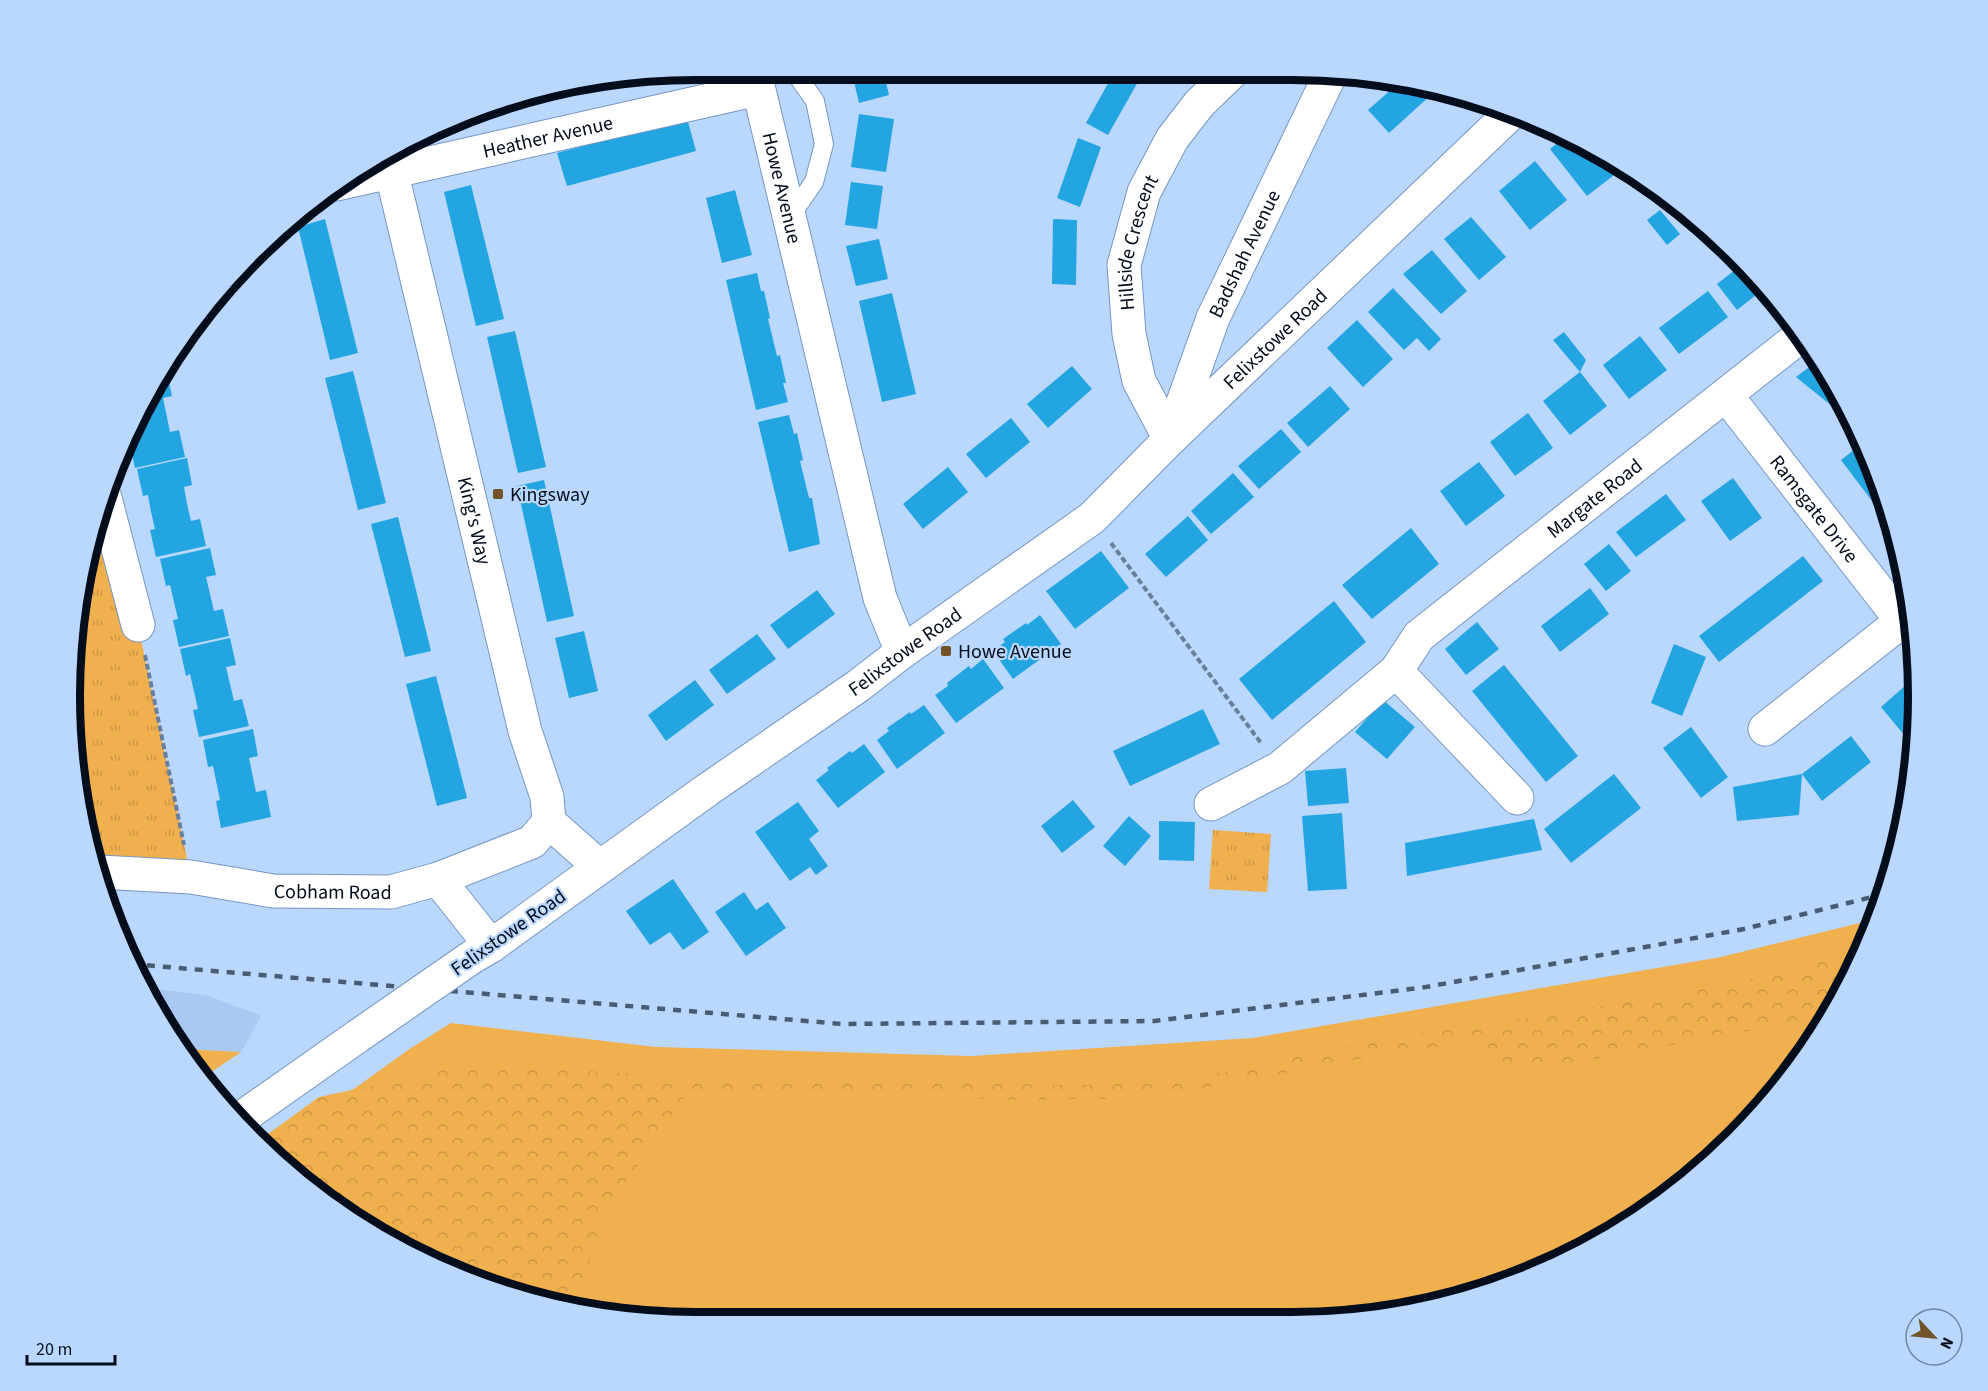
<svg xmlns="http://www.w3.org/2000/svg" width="1988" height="1391" viewBox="0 0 1988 1391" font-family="'Source Sans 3',sans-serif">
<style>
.built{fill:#a9c9f2}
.green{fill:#f0b04e}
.forest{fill:url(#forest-crowns)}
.park{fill:url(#park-tufts)}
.building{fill:#22a5e1}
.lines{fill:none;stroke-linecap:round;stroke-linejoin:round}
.lane-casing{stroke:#7597c3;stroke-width:20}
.street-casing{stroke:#7597c3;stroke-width:35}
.secondary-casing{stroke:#7597c3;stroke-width:35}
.primary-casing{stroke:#7597c3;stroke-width:35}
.path{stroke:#6a7f9b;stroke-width:4;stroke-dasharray:6 3;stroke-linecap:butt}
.lane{stroke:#fff;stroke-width:18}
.street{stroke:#fff;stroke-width:33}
.secondary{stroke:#fff;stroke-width:33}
.primary{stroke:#fff;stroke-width:33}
.rail{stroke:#4a5c74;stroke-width:4.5;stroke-dasharray:8 8;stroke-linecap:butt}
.primary-bridge-casing{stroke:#7597c3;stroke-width:35;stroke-linecap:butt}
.primary-bridge{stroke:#fff;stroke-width:33}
.poi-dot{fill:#715327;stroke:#bad7fd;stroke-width:2}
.labels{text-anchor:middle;stroke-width:4.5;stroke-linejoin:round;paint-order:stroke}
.street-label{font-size:20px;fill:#030d1c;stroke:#bad7fd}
.poi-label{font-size:20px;fill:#030d1c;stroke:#bad7fd;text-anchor:start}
.rim{fill:none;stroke:#030d1c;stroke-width:8}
</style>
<defs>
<pattern id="forest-crowns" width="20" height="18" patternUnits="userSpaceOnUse" patternTransform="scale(1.5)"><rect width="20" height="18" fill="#f0b04e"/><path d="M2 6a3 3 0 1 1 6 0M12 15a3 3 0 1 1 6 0" fill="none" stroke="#cc9644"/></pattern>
<pattern id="park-tufts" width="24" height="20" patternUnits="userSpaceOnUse" patternTransform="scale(1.5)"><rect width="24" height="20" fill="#f0b04e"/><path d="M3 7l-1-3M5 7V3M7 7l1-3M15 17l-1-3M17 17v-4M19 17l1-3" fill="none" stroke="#cc9644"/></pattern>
</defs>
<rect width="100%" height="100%" fill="#bad7fd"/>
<path class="built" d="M142 987 206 995 261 1016 241 1052 181 1049Z"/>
<g class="green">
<path d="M1876 919 1871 936 1813 1044 1735 1139 1641 1216 1570 1257 1414 1310 1293 1322H696L573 1310 455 1274 347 1216 323 1111 411 1048 451 1023 656 1047 971 1056 1253 1038 1721 957Z"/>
<path d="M181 1049 241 1052 201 1079Z"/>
</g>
<path class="forest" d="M1864 949 1828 1016 1548 1068C1519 1067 1490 1061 1466 1043L1360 1059 1227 1085 1111 1099 1012 1100 857 1092 683 1098 602 1219 576 1310 455 1274 347 1216 257 1142 319 1097 487 1061 565 1070 676 1076 892 1075 1048 1085H1108L1215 1074 1379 1040 1666 996 1784 972Z"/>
<g class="park">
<path d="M105 498 138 625 191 877 100 872 81 817 69 696 74 614Z"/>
<path d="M1213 830 1271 834 1267 892 1209 889Z"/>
</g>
<g class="building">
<path d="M851 69H883L889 95 859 103Z"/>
<path d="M1116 69H1121L1139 80 1108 135 1086 123Z"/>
<path d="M1402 80 1423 83 1432 94 1389 133 1368 110Z"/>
<path d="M859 114 894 119 886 172 851 167Z"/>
<path d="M687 118 696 151 567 186 557 153Z"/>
<path d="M1567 135 1602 151 1618 172 1587 196 1550 149Z"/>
<path d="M1078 138 1101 147 1080 207 1057 198Z"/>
<path d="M1535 161 1567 200 1530 230 1499 191Z"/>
<path d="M851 182 883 186 877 229 845 225Z"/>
<path d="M471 185 504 319 476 326 444 192Z"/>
<path d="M735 190 752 255 722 263 706 198Z"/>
<path d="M1660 210 1680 234 1667 245 1647 220Z"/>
<path d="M1471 217 1506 257 1479 280 1444 239Z"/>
<path d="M325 219 358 353 330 360 298 227Z"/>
<path d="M1053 219 1077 220 1076 285 1052 284Z"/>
<path d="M879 239 888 279 856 286 846 246Z"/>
<path d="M1432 250 1467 291 1441 314 1403 274Z"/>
<path d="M254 257 257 269 234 274 247 262Z"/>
<path d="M1744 263 1765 288 1737 310 1717 284Z"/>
<path d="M757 273 761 291H764L770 318 768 319 777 356 780 355 786 383H783L788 402 756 410 726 280Z"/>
<path d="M1393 288 1441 339 1429 351 1417 338 1404 350 1368 312Z"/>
<path d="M1708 291 1728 317 1679 354 1659 328Z"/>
<path d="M892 293 916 394 882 402 859 301Z"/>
<path d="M1357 320 1393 359 1363 387 1327 348Z"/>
<path d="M515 331 546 467 518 473 487 337Z"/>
<path d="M1564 332 1586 360 1580 372 1553 340Z"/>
<path d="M1640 336 1667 370 1629 399 1603 365Z"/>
<path d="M1820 359 1854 424 1796 377Z"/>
<path d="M1072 366 1092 389 1048 428 1027 404Z"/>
<path d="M166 369 172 396 163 398 170 432 179 430 185 457 135 468 129 441 134 440 131 427 153 382 162 370Z"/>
<path d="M353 371 386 503 358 510 325 378Z"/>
<path d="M1580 372 1607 406 1570 435 1543 401Z"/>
<path d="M1330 386 1350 409 1308 447 1287 423Z"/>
<path d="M1528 413 1553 448 1515 476 1490 442Z"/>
<path d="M789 415 794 434 797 433 803 460 800 461 809 498H812L820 544 789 552 758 422Z"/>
<path d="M1011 418 1030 442 986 478 966 454Z"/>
<path d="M1281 429 1301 452 1259 489 1238 466Z"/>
<path d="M1864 442 1871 456 1886 503 1878 509 1841 460Z"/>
<path d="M187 458 192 485 184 487 187 504 191 521 200 519 206 546 156 557 150 530 155 529 151 512 148 495 143 496 137 469Z"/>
<path d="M1479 462 1505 496 1466 526 1440 491Z"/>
<path d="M948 467 968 492 923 529 903 504Z"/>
<path d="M1233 473 1254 497 1211 534 1191 511Z"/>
<path d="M1733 478 1762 518 1730 541 1701 501Z"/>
<path d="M544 480 574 616 547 622 517 486Z"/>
<path d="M1666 494 1686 520 1636 557 1616 532Z"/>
<path d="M1188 516 1208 540 1166 577 1145 554Z"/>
<path d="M398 517 431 651 405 657 371 524Z"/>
<path d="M1411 528 1439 564 1372 619 1342 585Z"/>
<path d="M1609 544 1631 571 1606 591 1584 564Z"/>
<path d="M210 548 216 575 206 577 214 611 223 609 229 636 179 647 173 620 178 619 170 585 166 586 160 559Z"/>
<path d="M1101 551 1129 588 1075 629 1046 591Z"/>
<path d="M1803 556 1823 581 1719 662 1699 636Z"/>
<path d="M1590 588 1609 614 1560 652 1541 626Z"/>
<path d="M817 590 835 614 788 649 770 625Z"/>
<path d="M1334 601 1366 642 1272 720 1239 679Z"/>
<path d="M1040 615 1061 644 1013 679 993 651 1005 642 1003 639 1026 623 1027 625Z"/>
<path d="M1477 622 1499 649 1466 675 1445 649Z"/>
<path d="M584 631 598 691 569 698 555 638Z"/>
<path d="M757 634 776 659 727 694 709 670Z"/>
<path d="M230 638 236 665 226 667 234 701 242 699 249 726 199 737 193 710 198 709 190 674 186 676 180 649Z"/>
<path d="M1674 644 1706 657 1682 716 1651 703Z"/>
<path d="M983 659 1004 688 956 723 935 695 948 686 947 683 969 666 971 669Z"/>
<path d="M1504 665 1578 756 1546 782 1472 691Z"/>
<path d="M436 676 467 798 437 806 406 684Z"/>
<path d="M695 680 714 705 666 741 648 715Z"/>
<path d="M1906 685 1919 700 1914 747 1881 707Z"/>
<path d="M1383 700 1415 727 1387 759 1355 732Z"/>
<path d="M924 705 945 733 897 769 877 740 889 731 887 728 910 712 911 714Z"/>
<path d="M1203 709 1220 744 1130 786 1113 751Z"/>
<path d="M1691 727 1728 777 1701 798 1663 748Z"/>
<path d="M253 729 258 756 249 758 256 792 266 790 271 817 221 828 216 801 220 800 213 766 208 767 203 740Z"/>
<path d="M1851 736 1871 762 1822 801 1802 774Z"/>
<path d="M864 744 885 772 838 808 816 780 829 770 827 768 850 751 852 753Z"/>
<path d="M1346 768 1349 803 1308 806 1305 771Z"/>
<path d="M1614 774 1641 808 1571 863 1544 829Z"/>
<path d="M1802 774 1799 815 1737 821 1733 787Z"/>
<path d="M1073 800 1095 827 1062 853 1041 826Z"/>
<path d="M798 802 819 831 809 839 828 866 816 875 810 867 790 881 755 832Z"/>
<path d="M1342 813 1347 889 1308 891 1302 816Z"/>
<path d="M1129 816 1151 836 1125 866 1103 846Z"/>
<path d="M1534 819 1542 850 1407 876 1405 843Z"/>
<path d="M1159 821 1195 822 1194 861 1159 860Z"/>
<path d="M673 879 709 932 683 950 670 932 650 945 626 911Z"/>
<path d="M744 892 756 910 768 902 786 928 746 956 715 912Z"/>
</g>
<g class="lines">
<g class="lane-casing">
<path id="lane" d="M789 218 814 182 824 144 815 101 796 74 790 69"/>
</g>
<g class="street-casing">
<g id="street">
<path id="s1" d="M754 69 880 598 902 652"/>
<path id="s2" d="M387 153 525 731 547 797 549 822"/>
<path id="s3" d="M337 184 758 89"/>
<path id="s4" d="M1726 395 1902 621 1913 632"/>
<path id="s5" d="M1170 439 1139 381 1129 334 1124 265 1144 192 1172 139 1199 104 1235 69"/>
<path id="s6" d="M1170 439 1213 318 1331 73"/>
<path d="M105 498 138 625"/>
<path d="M1396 671 1517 798"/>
<path d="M1765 729 1902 621"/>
<path id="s7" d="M1211 804 1280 768 1396 671 1419 636 1803 334"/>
</g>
</g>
<g class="secondary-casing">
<g id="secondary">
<path id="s8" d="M100 872 191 877 273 891 391 892 438 879 532 842 549 822 600 867"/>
<path d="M438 879 491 946"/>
</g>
</g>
<g class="primary-casing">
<g id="primary">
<path id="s9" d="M472 957 491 946 707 790 858 686 902 652 1092 518 1170 439 1513 111"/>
<path d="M237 1121 358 1036"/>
</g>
</g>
<g class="path">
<path d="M1111 543 1261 743"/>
<path d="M145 655 184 845"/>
</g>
<use href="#lane" class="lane"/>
<use href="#street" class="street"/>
<use href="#secondary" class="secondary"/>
<use href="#primary" class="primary"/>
<path class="rail" d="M131 964 842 1024 1154 1021 1426 987 1744 929 1884 894"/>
<g class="primary-bridge-casing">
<path id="primary-bridge" d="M358 1036 472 957"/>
</g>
<use href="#primary-bridge" class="primary-bridge"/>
</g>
<g class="poi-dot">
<rect x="492" y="488" width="12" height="12" rx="3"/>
<rect x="940" y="645" width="12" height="12" rx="3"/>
</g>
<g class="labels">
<g class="street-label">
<text dy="7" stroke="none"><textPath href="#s3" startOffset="216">Heather Avenue</textPath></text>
<text dy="7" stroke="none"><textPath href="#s1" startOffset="122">Howe Avenue</textPath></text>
<text dy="7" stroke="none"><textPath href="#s5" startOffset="207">Hillside Crescent</textPath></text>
<text dy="7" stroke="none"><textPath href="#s6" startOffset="200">Badshah Avenue</textPath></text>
<text dy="7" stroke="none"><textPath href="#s9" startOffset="1016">Felixstowe Road</textPath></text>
<text dy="7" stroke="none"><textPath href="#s7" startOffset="494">Margate Road</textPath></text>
<text dy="7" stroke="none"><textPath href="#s4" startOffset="144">Ramsgate Drive</textPath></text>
<text dy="7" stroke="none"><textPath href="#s2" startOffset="378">King's Way</textPath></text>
<text dy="7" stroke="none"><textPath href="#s9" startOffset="530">Felixstowe Road</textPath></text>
<text dy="7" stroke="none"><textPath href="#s8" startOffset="234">Cobham Road</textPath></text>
<text transform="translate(508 932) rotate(-35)" y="7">Felixstowe Road</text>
</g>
<g class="poi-label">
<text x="510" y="501">Kingsway</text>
<text x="958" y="658">Howe Avenue</text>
</g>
</g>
<path d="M0 0H1988V1391H0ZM696 80H1292A616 616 0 0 1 1908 696V696A616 616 0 0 1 1292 1312H696A616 616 0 0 1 80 696V696A616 616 0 0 1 696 80Z" fill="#bad7fd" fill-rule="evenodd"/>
<path class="rim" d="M696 80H1292A616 616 0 0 1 1908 696V696A616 616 0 0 1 1292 1312H696A616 616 0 0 1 80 696V696A616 616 0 0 1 696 80Z"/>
<g transform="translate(1934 1337) rotate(116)"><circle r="28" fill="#bad7fd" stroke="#7186a3" stroke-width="1.5"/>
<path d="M0-4.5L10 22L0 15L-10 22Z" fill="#715327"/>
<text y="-9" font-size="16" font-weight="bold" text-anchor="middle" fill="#030d1c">N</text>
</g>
<path d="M27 1355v9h88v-9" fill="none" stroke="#030d1c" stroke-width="3"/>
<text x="36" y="1355" font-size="18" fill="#030d1c" stroke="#bad7fd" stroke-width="4.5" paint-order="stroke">20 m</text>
</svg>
